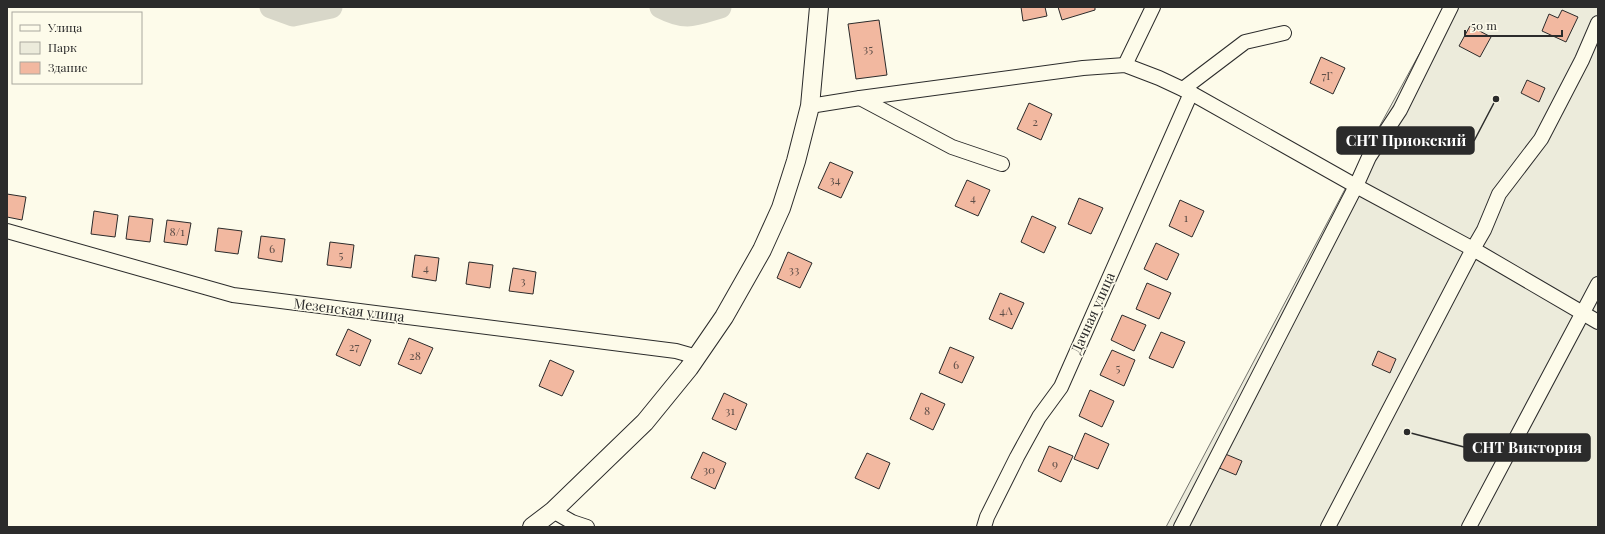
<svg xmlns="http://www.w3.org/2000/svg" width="1605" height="534" viewBox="0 0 1605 534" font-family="'Playfair Display',serif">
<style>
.green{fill:#ecebdb;stroke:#74746e}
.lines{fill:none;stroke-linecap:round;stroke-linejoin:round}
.river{stroke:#d8d7c9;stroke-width:23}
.building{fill:#f2b8a0;stroke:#2b2b2b}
.minor-casing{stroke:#2b2b2b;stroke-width:16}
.major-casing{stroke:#2b2b2b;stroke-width:20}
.minor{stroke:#fdfbea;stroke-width:14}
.major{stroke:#fdfbea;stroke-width:18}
.labels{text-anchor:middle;stroke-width:3;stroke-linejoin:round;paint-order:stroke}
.number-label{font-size:12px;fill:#5d4e48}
.street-label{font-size:14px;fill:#2b2b2b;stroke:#fdfbea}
.leader{fill:none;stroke:#2b2b2b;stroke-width:1.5}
.callout-dot{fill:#2b2b2b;stroke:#fdfbea;stroke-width:1.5}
.callout{fill:#2b2b2b;stroke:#2b2b2b;stroke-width:1.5}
.callout-label{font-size:15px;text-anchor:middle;font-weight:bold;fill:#fff}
</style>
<rect width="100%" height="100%" fill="#fdfbea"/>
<path class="green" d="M1445 7H1598V527H1166L1344 191Z"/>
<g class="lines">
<g class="river">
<path d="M271 7 293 15 331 7"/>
<path d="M661 7C686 20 694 15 720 7"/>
</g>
</g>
<g class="building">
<path d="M1021 7H1045L1047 16 1023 21Z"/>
<path d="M1058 7H1095V10L1062 20Z"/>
<path d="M1562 10 1578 17 1566 42 1542 31 1549 14 1558 18Z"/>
<path d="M879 20 887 75 856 79 848 24Z"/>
<path d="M1470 26 1491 37 1480 57 1459 46Z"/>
<path d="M1321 57 1345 68 1333 94 1310 83Z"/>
<path d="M1527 80 1545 88 1539 102 1521 93Z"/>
<path d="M1029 103 1052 114 1041 140 1017 129Z"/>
<path d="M830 162 853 172 841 198 818 188Z"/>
<path d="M967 180 990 190 978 216 955 206Z"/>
<path d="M7 194 26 197 22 220 7 217Z"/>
<path d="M1079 198 1103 208 1091 234 1068 224Z"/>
<path d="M1180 200 1204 211 1192 237 1169 226Z"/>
<path d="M94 211 118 215 115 237 91 234Z"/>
<path d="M129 216 153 219 150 242 126 239Z"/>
<path d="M1032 216 1056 227 1044 253 1021 242Z"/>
<path d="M167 220 191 223 187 245 164 242Z"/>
<path d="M218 228 242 231 238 254 215 251Z"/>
<path d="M261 236 285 239 282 262 258 258Z"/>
<path d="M330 242 354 245 351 268 327 265Z"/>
<path d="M1156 243 1179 254 1167 280 1144 269Z"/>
<path d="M788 252 812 263 800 288 777 278Z"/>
<path d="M415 255 439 258 436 281 412 277Z"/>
<path d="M469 262 493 265 490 288 466 284Z"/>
<path d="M513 268 536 272 533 294 509 291Z"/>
<path d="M1147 283 1171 293 1159 319 1136 309Z"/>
<path d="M1000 293 1024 303 1012 329 989 319Z"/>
<path d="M1122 315 1146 325 1134 351 1111 340Z"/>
<path d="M348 329 371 340 360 366 336 355Z"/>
<path d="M1161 332 1185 342 1173 368 1149 358Z"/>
<path d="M409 338 433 348 421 374 398 364Z"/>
<path d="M950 347 974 357 962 383 939 373Z"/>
<path d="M1112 350 1135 360 1124 386 1100 375Z"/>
<path d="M1378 351 1396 359 1390 373 1372 365Z"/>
<path d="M550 360 574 371 562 396 539 386Z"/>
<path d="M1090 390 1114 401 1102 427 1079 416Z"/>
<path d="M724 393 747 404 736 430 712 419Z"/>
<path d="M921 393 945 404 933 430 910 419Z"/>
<path d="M1085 433 1109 444 1098 469 1074 459Z"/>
<path d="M1049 446 1073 456 1061 482 1038 471Z"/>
<path d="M703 452 726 463 715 489 691 478Z"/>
<path d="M867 453 890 463 879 489 855 478Z"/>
<path d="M1223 453 1242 461 1236 475 1217 467Z"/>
</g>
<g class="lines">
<g class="minor-casing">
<g id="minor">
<path d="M1125 65 1153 7"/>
<path d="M1183 89 1245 42 1284 33"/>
<path d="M860 98 952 147 1002 164"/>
<path d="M810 106 860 98 1083 68 1125 65 1159 78 1191 93 1356 186 1473 249 1598 322"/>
<path d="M7 231 233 295 676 351 697 357"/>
<path d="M553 511 572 522 587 527"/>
<path d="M984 527 987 517 1017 457 1039 417 1061 387 1191 93"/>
<path d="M1181 527 1356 186 1369 157 1400 110 1451 7"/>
<path d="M1328 527 1473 249 1484 230 1499 194 1541 139 1582 60 1598 23"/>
<path d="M1469 527 1598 284"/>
</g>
</g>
<g class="major-casing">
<path id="major" d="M532 527 553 511 645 422 689 368 724 317 762 250 781 208 796 161 810 106 819 7"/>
</g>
<use href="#minor" class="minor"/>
<use href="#major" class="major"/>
</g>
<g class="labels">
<g class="number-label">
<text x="868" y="53">35</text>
<text x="1327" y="80">7Г</text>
<text x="1035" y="126">2</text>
<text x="835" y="184">34</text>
<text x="973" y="202">4</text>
<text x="1186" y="222">1</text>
<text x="177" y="236">8/1</text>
<text x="272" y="253">6</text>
<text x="341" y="259">5</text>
<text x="426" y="272">4</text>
<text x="794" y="274">33</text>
<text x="523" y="285">3</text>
<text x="1006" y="315">4А</text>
<text x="354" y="351">27</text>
<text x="415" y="360">28</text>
<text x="956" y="369">6</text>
<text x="1118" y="372">5</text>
<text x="730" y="415">31</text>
<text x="927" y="415">8</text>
<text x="1055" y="468">9</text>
<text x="709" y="474">30</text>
</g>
<g class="street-label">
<text transform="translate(349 310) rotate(7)" y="5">Мезенская улица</text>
<text transform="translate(1093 313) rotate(-66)" y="5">Дачная улица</text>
</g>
</g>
<path class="leader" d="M1496 99L1474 141M1407 432L1464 447"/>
<g class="callout-dot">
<circle cx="1496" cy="99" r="4"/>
<circle cx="1407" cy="432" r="4"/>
</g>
<g class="callout">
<rect x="1337" y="127" width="137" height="27" rx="4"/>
<rect x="1464" y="434" width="126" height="27" rx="4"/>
</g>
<g class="callout-label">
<text x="1406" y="146">СНТ Приокский</text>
<text x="1527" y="453">СНТ Виктория</text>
</g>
<rect width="1605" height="534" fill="none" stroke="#2b2b2b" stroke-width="16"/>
<rect x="12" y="12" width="130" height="72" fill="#fdfbea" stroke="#a9a89e"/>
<rect x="20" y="25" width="20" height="6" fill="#fdfbea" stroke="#a9a89e"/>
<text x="48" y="32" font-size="12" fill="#2b2b2b">Улица</text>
<rect x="20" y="42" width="20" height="12" fill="#ecebdb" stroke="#a9a89e"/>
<text x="48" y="52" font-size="12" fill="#2b2b2b">Парк</text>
<rect x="20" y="62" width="20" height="12" fill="#f2b8a0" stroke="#a9a89e"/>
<text x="48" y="72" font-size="12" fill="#2b2b2b">Здание</text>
<path d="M1465 30v6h97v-6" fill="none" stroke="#2b2b2b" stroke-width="2"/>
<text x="1471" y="30" font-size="12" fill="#2b2b2b" stroke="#fdfbea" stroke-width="3" paint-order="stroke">50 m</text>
</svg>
